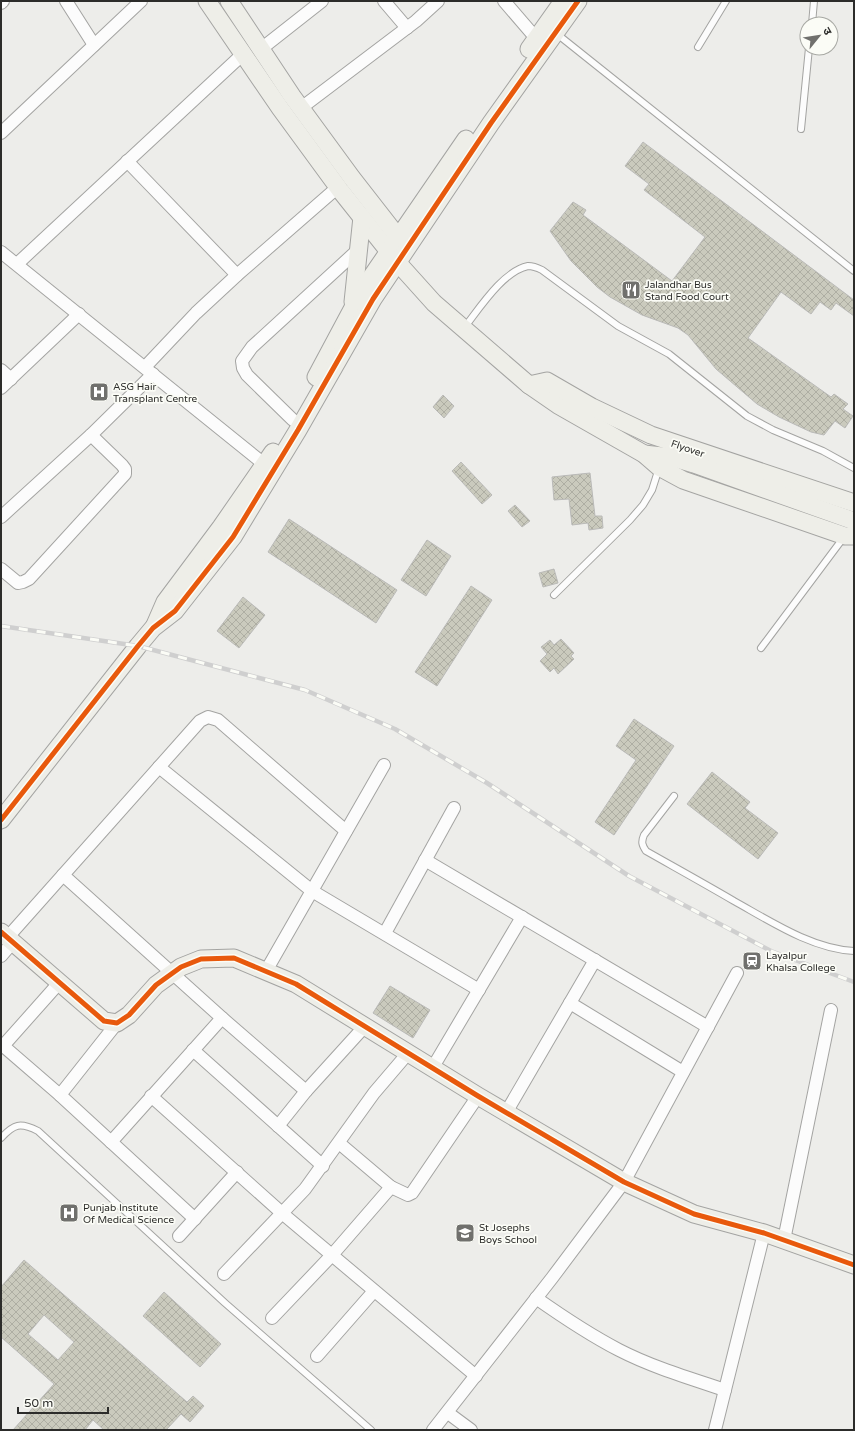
<svg xmlns="http://www.w3.org/2000/svg" width="855" height="1431" viewBox="0 0 855 1431" font-family="'Varela Round','Noto Sans Devanagari',sans-serif">
<style>
.building{fill:url(#building-cross-hatch);stroke:#babab8;fill-rule:evenodd}
.lines{fill:none;stroke-linecap:round;stroke-linejoin:round}
.lane-casing{stroke:#a4a4a2;stroke-width:8}
.street-casing{stroke:#a4a4a2;stroke-width:14}
.secondary-casing{stroke:#a4a4a2;stroke-width:19}
.lane{stroke:#fcfcfc;stroke-width:6}
.street{stroke:#fcfcfc;stroke-width:12}
.secondary{stroke:#eeeee8;stroke-width:17}
.rail-casing{stroke:#cfcfcf;stroke-width:4.5}
.rail{stroke:#fbfcf6;stroke-width:3;stroke-dasharray:9;stroke-linecap:butt}
.cycleway-casing{stroke:#fbfcf6;stroke-width:8}
.cycleway{stroke:#e8590c;stroke-width:5}
.labels{text-anchor:middle;stroke-width:3.5;stroke-linejoin:round;paint-order:stroke}
.poi-label{font-size:10px;fill:#2c2c2a;stroke:#fbfcf6;text-anchor:start}
.street-label{font-size:10px;fill:#2c2c2a;stroke:#fbfcf6}
</style>
<defs>
<pattern id="building-cross-hatch" width="8" height="8" patternUnits="userSpaceOnUse"><rect width="8" height="8" fill="#cacabd"/><path d="M0 0l8 8M0 8l8-8" fill="none" stroke="#aeaea3"/></pattern>
</defs>
<rect width="100%" height="100%" fill="#ededea"/>
<g class="building">
<path d="M643 142 854 300V316L836 303 831 310 820 302 811 314 781 292 748 338 831 397 834 394 848 404 843 409 853 416 845 428 835 421 824 435 811 432 779 417 757 404 716 369 688 335 678 328 642 315 610 297 597 287 571 261 550 231 573 202 586 210 583 215 672 281 705 237 644 190 649 184 625 166Z"/>
<path d="M443 395 454 406 444 418 433 407Z"/>
<path d="M461 462 492 495 482 504 452 471Z"/>
<path d="M590 473 595 516H602L603 528 589 530 588 523 572 525 569 499 554 500 552 477Z"/>
<path d="M515 505 530 521 522 527 508 511Z"/>
<path d="M289 519 397 590 376 623 268 552Z"/>
<path d="M427 540 451 556 426 596 401 580Z"/>
<path d="M554 569 558 583 543 587 539 573Z"/>
<path d="M471 586 492 600 437 686 415 672Z"/>
<path d="M243 597 265 615 239 648 217 631Z"/>
<path d="M561 639 574 653 571 656 574 659 558 674 554 668 550 672 540 661 547 654 541 647 550 640 554 645Z"/>
<path d="M634 719 674 746 614 835 595 822 636 760 616 746Z"/>
<path d="M712 772 750 802 745 808 778 833 758 859 687 804Z"/>
<path d="M390 986 430 1010 413 1038 373 1013Z"/>
<path d="M24 1260 187 1402 193 1396 204 1406 190 1422 181 1414 166 1430H104L93 1420 85 1430H13L54 1384 1 1337V1287ZM44 1315 74 1342 58 1360 28 1334Z"/>
<path d="M164 1292 221 1344 200 1367 143 1316Z"/>
</g>
<g class="lines">
<g class="lane-casing">
<g id="lane">
<path d="M812 24 814 1"/>
<path d="M557 34 854 271"/>
<path d="M698 47 726 1"/>
<path d="M801 129 809 48"/>
<path d="M464 328C479 309 503 271 528 266 532 266 538 268 542 270L618 326 669 354 747 416 773 430 823 451 854 468"/>
<path d="M554 595 630 520 643 505 652 490 659 468"/>
<path d="M761 648 844 537"/>
<path d="M674 796 644 835C641 842 642 845 646 851 676 868 705 884 734 901 770 921 812 949 854 951"/>
<path d="M1 1138C14 1124 20 1122 38 1131L225 1303 371 1430"/>
</g>
</g>
<g class="street-casing">
<g id="street">
<path d="M66 1 94 45"/>
<path d="M384 1 407 28"/>
<path d="M504 1 541 44"/>
<path d="M1 3 3 1"/>
<path d="M261 49 322 1"/>
<path d="M301 108 416 21 438 1"/>
<path d="M1 133 141 1"/>
<path d="M127 161 237 275"/>
<path d="M1 252 269 468"/>
<path d="M17 264 243 54"/>
<path d="M145 367 196 313 237 275 338 187"/>
<path d="M1 370 11 379"/>
<path d="M1 388 79 314"/>
<path d="M293 420 247 375 243 368 242 361 252 347 359 249"/>
<path d="M1 517 91 435 153 374"/>
<path d="M1 569 18 583 23 582 29 579 125 474V469L122 465 91 435"/>
<path d="M159 767 312 891 479 990"/>
<path d="M425 860 708 1027"/>
<path d="M63 875 222 1018 306 1091"/>
<path d="M385 933 454 808"/>
<path d="M7 938 200 721 208 717 218 720 346 831"/>
<path d="M1 956 13 942"/>
<path d="M266 971 384 765"/>
<path d="M570 1003 683 1072"/>
<path d="M1 1044 60 1095 195 1219"/>
<path d="M3 1046 59 983"/>
<path d="M193 1050 323 1166"/>
<path d="M433 1067 522 917"/>
<path d="M60 1095 117 1023"/>
<path d="M151 1096 283 1214 476 1376"/>
<path d="M507 1111 595 960"/>
<path d="M278 1126 306 1091 365 1026"/>
<path d="M111 1142 222 1018"/>
<path d="M339 1143 391 1187 408 1195 412 1193 478 1096"/>
<path d="M179 1236 237 1172"/>
<path d="M784 1240 831 1010"/>
<path d="M224 1274 305 1189 374 1093 409 1052"/>
<path d="M536 1298C563 1317 590 1335 619 1350 652 1367 689 1378 725 1390"/>
<path d="M272 1318 332 1255 391 1187"/>
<path d="M317 1356 374 1291"/>
<path d="M448 1413 471 1430"/>
<path d="M433 1430 552 1278 624 1182 737 973"/>
<path d="M715 1430 764 1233"/>
</g>
</g>
<g class="secondary-casing">
<g id="secondary">
<path d="M207 1 280 108 340 190 398 263 434 303 529 385 558 405 644 454 659 467 683 480 845 536H854"/>
<path d="M229 1 292 96 352 178 405 246"/>
<path d="M529 49 563 1"/>
<path d="M353 302 362 217"/>
<path d="M316 377 363 289 466 139"/>
<path d="M529 385 547 381 592 407 651 435 854 503"/>
<path d="M644 454 671 457 694 464 854 521"/>
<path d="M155 625 165 602 221 527 273 452"/>
<path d="M1 820 138 646 153 628 175 611 233 537 298 430 373 299 491 123 578 1"/>
<path d="M1 932 104 1021 117 1023 129 1015 156 985 181 967 201 959 234 958 296 984 478 1096 624 1182 694 1214 764 1233 854 1265"/>
</g>
</g>
<use href="#lane" class="lane"/>
<use href="#street" class="street"/>
<use href="#secondary" class="secondary"/>
<g class="rail-casing">
<path id="rail" d="M1 626 138 646 305 690 395 729 487 783 629 876 771 951 854 982"/>
</g>
<use href="#rail" class="rail"/>
<g class="cycleway-casing">
<g id="cycleway">
<path d="M1 820 138 646 153 628 175 611 233 537 298 430 373 299 491 123 578 1"/>
<path d="M1 932 104 1021 117 1023 129 1015 156 985 181 967 201 959 234 958 296 984 478 1096 624 1182 694 1214 764 1233 854 1265"/>
</g>
</g>
<use href="#cycleway" class="cycleway"/>
</g>
<defs>
<g id="restaurant-square" transform="scale(1)"><rect x="-9" y="-9" width="18" height="18" rx="4" fill="#70706d" stroke="#fbfcf6"/><path d="M-5-6h1v4h1v-4h1v4h1v-4h1v5L-1.5 .5V6h-2V.5L-5-1ZM5-6V6H3V1.5H1.5Q1.5-4 5-6Z" fill="#fff"/></g>
<g id="hospital-square" transform="scale(1)"><rect x="-9" y="-9" width="18" height="18" rx="4" fill="#70706d" stroke="#fbfcf6"/><path d="M-5-5h3v3.5h4V-5h3V5h-3V1.5h-4V5h-3Z" fill="#fff"/></g>
<g id="station-square" transform="scale(1)"><rect x="-9" y="-9" width="18" height="18" rx="4" fill="#70706d" stroke="#fbfcf6"/><path d="M-3-6H3Q5-6 5-4V2Q5 4 3 4L4.5 6H3L1.5 4h-3L-3 6H-4.5L-3 4Q-5 4-5 2V-4Q-5-6-3-6ZM-3.5-4v3h7v-3ZM-3.5 1v1.5H-2V1ZM2 1v1.5H3.5V1Z" fill="#fff"/></g>
<g id="school-square" transform="scale(1)"><rect x="-9" y="-9" width="18" height="18" rx="4" fill="#70706d" stroke="#fbfcf6"/><path d="M0-5L7-2L0 1L-7-2ZM-4 1L0 2.5L4 1V4Q0 6-4 4Z" fill="#fff"/></g>
</defs>
<g fill-rule="evenodd">
<use href="#restaurant-square" x="631" y="290"/>
<use href="#hospital-square" x="99" y="392"/>
<use href="#station-square" x="752" y="961"/>
<use href="#hospital-square" x="69" y="1213"/>
<use href="#school-square" x="465" y="1233"/>
</g>
<g class="labels">
<g class="poi-label">
<text x="645" y="288">Jalandhar Bus<tspan x="645" dy="12">Stand Food Court</tspan></text>
<text x="113" y="390">ASG Hair<tspan x="113" dy="12">Transplant Centre</tspan></text>
<text x="766" y="959">Layalpur<tspan x="766" dy="12">Khalsa College</tspan></text>
<text x="83" y="1211">Punjab Institute<tspan x="83" dy="12">Of Medical Science</tspan></text>
<text x="479" y="1231">St Josephs<tspan x="479" dy="12">Boys School</tspan></text>
</g>
<g class="street-label">
<text transform="translate(688 448) rotate(19)" y="4">Flyover</text>
</g>
</g>
<rect width="855" height="1431" fill="none" stroke="#2c2c2a" stroke-width="4"/>
<g transform="translate(819 36) rotate(60)"><circle r="19" fill="#fbfcf6" stroke="#a8a9a4"/>
<path d="M0-3L7 15L0 10L-7 15Z" fill="#70706d"/>
<text y="-6" font-size="11" font-weight="bold" text-anchor="middle" fill="#2c2c2a">उ</text>
</g>
<path d="M18 1407v6h90v-6" fill="none" stroke="#2c2c2a" stroke-width="2"/>
<text x="24" y="1407" font-size="12" fill="#2c2c2a" stroke="#fbfcf6" stroke-width="3" paint-order="stroke">50 m</text>
</svg>
